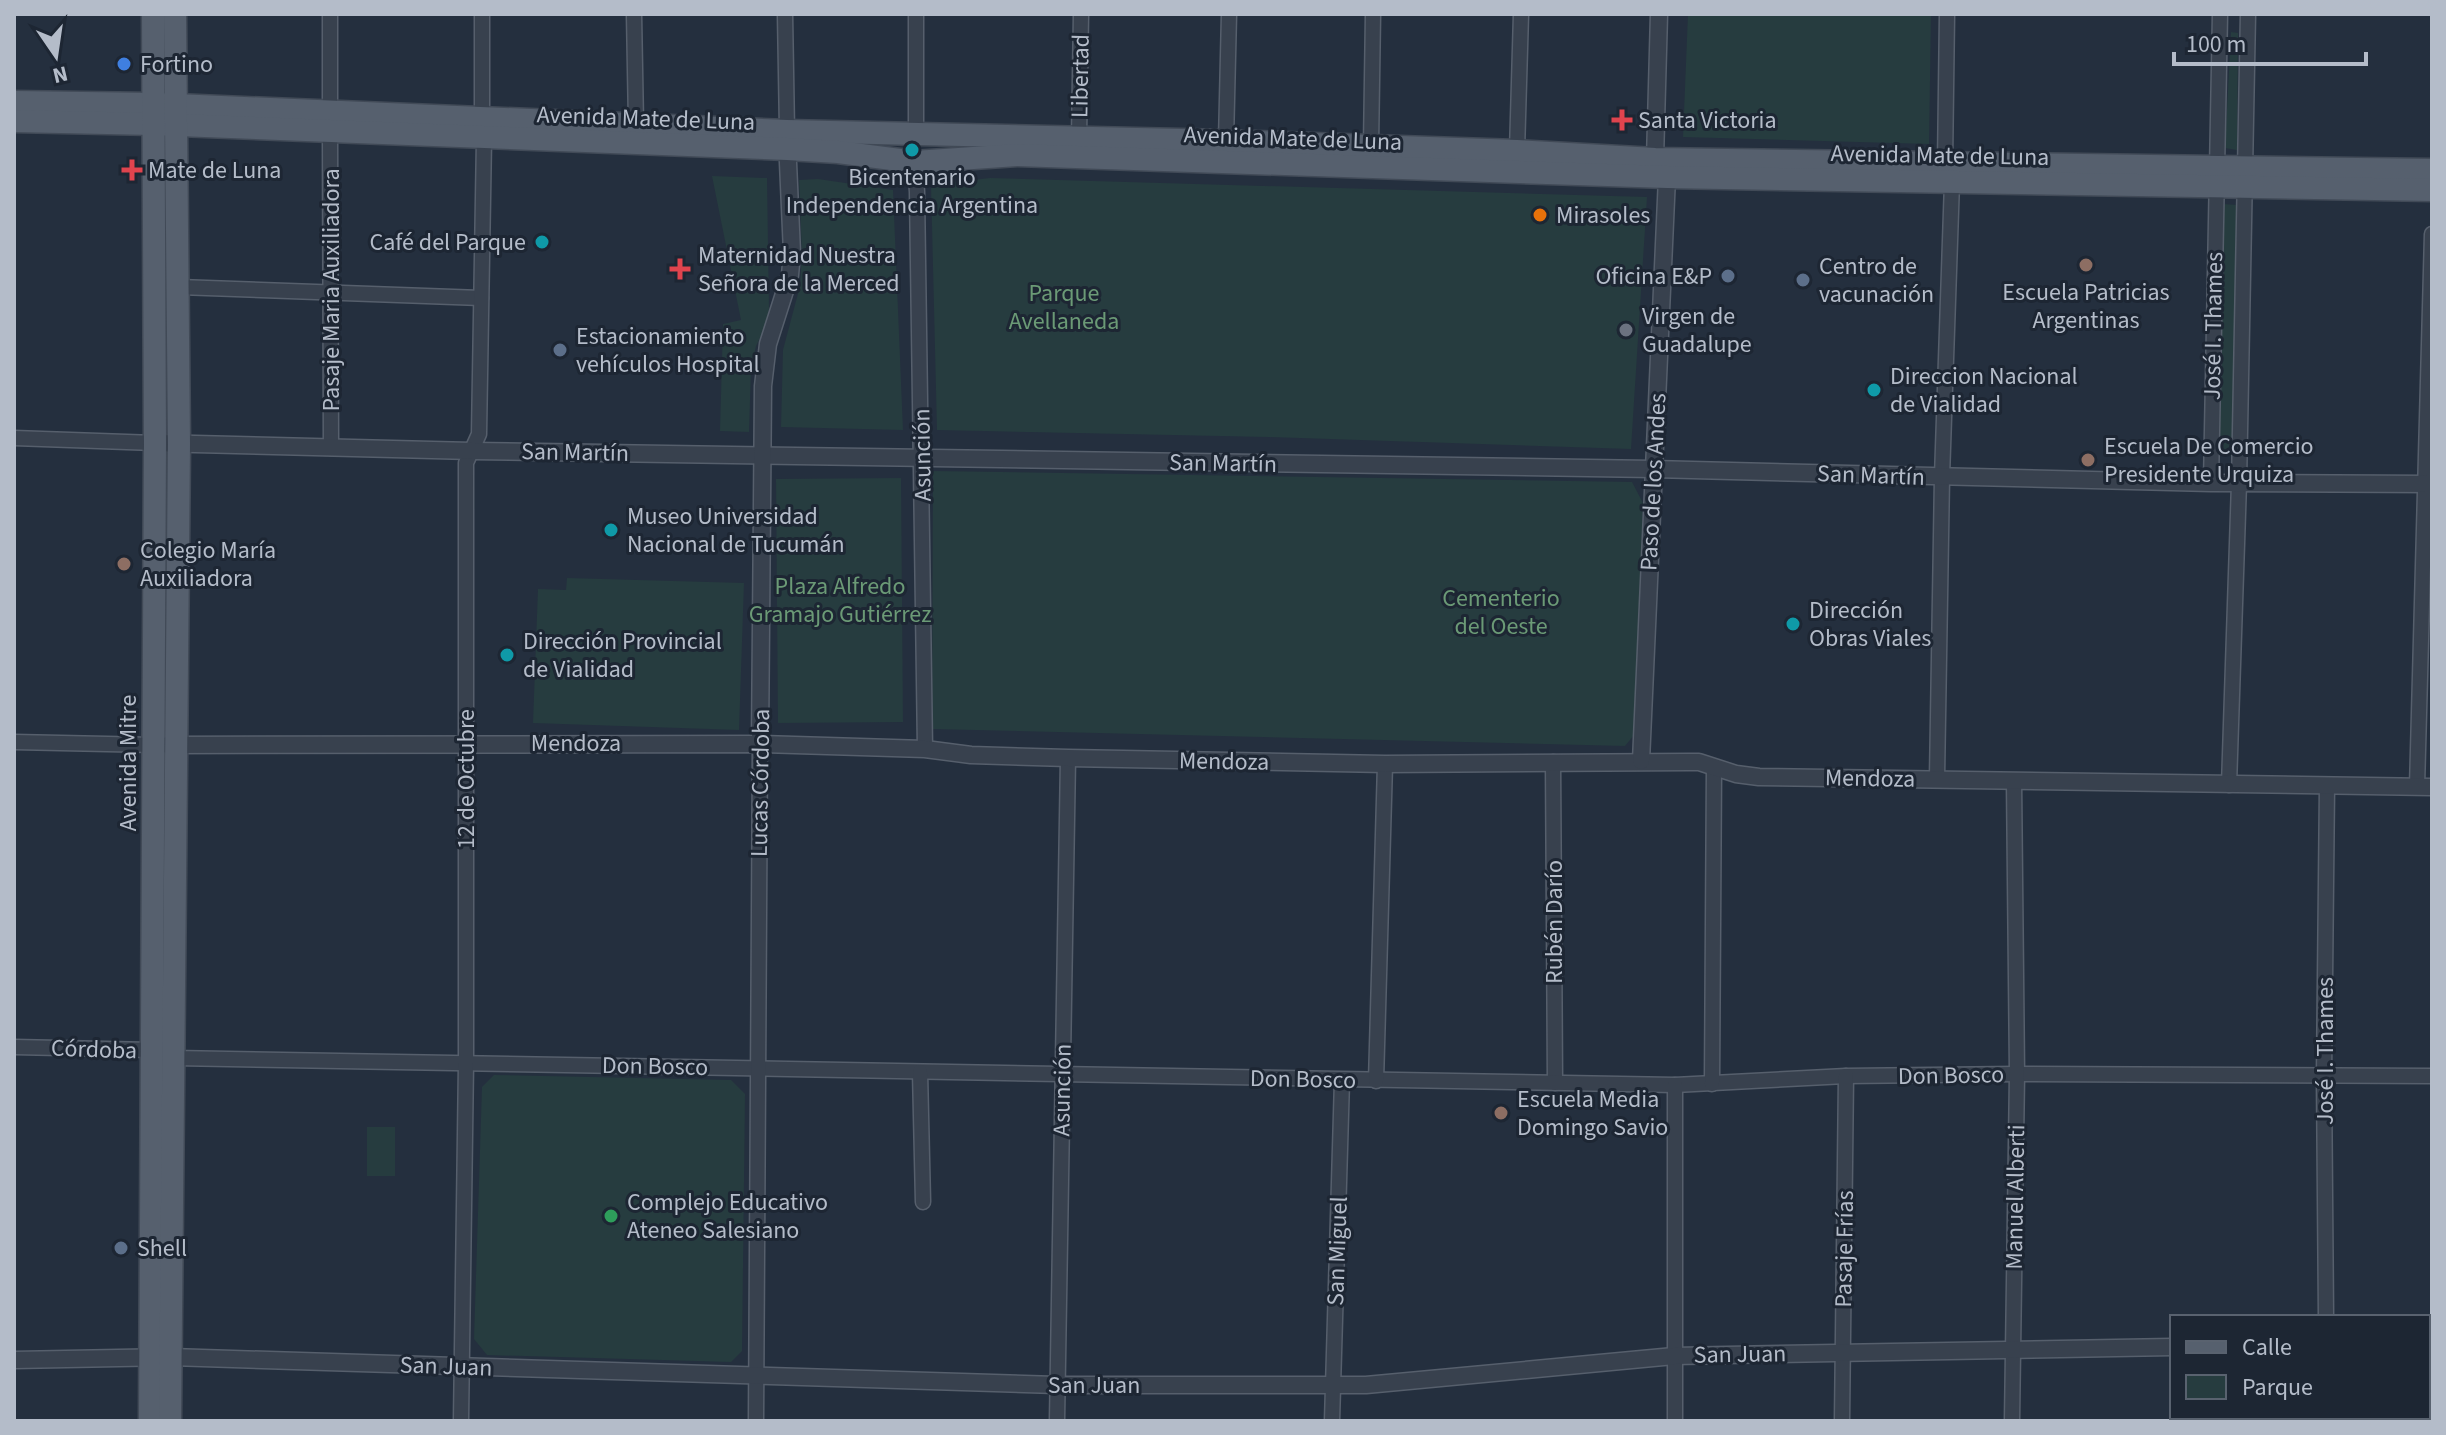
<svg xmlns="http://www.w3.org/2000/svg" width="2446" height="1435" viewBox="0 0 2446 1435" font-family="'Source Sans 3',sans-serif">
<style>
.green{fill:#263c3f}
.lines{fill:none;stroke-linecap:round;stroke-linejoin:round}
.minor-casing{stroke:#565f6c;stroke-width:17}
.tertiary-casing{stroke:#565f6c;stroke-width:19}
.primary-casing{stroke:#414a57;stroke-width:25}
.minor{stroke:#38414e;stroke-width:14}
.tertiary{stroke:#38414e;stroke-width:16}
.primary{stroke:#56606e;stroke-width:22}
.shop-dot{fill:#3f7fe0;stroke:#1d2633;stroke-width:3}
.health-dot{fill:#e0444e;stroke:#1d2633;stroke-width:3}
.culture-dot{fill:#0f9aa8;stroke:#1d2633;stroke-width:3}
.food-dot{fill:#e8710a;stroke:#1d2633;stroke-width:3}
.education-dot{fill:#8d6e63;stroke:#1d2633;stroke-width:3}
.service-dot{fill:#5c6f8a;stroke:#1d2633;stroke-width:3}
.worship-dot{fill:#6b7280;stroke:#1d2633;stroke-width:3}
.leisure-dot{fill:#2e9e5b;stroke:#1d2633;stroke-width:3}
.labels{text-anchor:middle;stroke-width:6;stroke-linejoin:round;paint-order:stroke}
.poi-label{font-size:24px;fill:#b4bcc9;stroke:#1d2633;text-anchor:start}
.street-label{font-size:24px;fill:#b4bcc9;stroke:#1d2633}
.park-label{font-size:24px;fill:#6b9a76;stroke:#1d2633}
</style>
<rect width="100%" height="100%" fill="#242f3e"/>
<g class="green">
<path d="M1688 14H1931L1929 144 1683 137Z"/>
<path d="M2231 32 2238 33 2237 150 2225 148Z"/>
<path d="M712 176 767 178 769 310 764 330 756 346 751 368 749 432 720 431 723 324 741 320Z"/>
<path d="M990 178 1647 197 1631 449 1268 437 937 430 931 185Z"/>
<path d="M818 179 893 190 903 430 781 427 783 350 800 286 802 254 799 180Z"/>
<path d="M2222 204 2237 205 2232 456 2219 455Z"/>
<path d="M933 471 1632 482 1643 503 1634 735 1625 746 932 729Z"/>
<path d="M901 478 903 722 778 723 776 479Z"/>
<path d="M567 578 744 583 739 730 533 723 538 589 566 590Z"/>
<path d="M494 1075 731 1080 745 1094 742 1351 731 1362 487 1355 474 1339 482 1087Z"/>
<rect x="367" y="1127" width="28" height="49"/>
</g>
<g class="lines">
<g class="minor-casing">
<g id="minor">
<path d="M330 14V112"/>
<path d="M482 14V117"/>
<path d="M634 14 636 124"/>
<path d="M785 14 787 131"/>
<path d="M916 14V132"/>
<path d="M330 133 331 448"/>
<path d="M1079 137 1081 14"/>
<path d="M1226 141 1229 14"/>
<path d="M1371 146 1373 14"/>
<path d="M1517 151 1521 14"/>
<path d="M915 162 917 192 925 749"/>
<path d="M1945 164 1947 14"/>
<path d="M179 287 481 298"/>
<path d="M14 438 155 443"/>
<path d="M2211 483 2220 14"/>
<path d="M14 742 154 745"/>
<path d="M1553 762 1555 1083"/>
<path d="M1937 778 1942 477 1952 182"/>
<path d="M2229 785 2239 483 2248 14"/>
<path d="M2417 787 2432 234"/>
<path d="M14 1047 153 1050 174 1058 1675 1085 1846 1076 2017 1074 2432 1076"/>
<path d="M920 1072 923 1202"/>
<path d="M1376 1081 1385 764"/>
<path d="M1712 1084 1714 767"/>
<path d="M1675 1085V1421"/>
<path d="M2326 1317 2324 1076 2327 785"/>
<path d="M461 1421 466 1063V463L479 434 484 139"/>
<path d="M756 1421 760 744"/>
<path d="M1057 1421 1068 758"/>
<path d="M1332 1421 1342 1080"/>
<path d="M1842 1421 1846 1076"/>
<path d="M2012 1421 2017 1074 2014 781"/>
<path d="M2326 1421V1417"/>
</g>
</g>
<g class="tertiary-casing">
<g id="tertiary">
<path d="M155 443 472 451 1653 469 2211 483 2432 484"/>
<path d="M760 744 763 386 768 344 790 275 792 253 787 140"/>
<path d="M168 745 760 744 925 749 971 755 1068 758 1385 764 1688 762H1699L1736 774 1759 777 2432 787"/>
<path d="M1641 761 1667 177 1655 159 1659 14"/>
<path d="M14 1360 171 1357 1057 1385H1366L1674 1356 2172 1347"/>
<path d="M2428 1401H2432"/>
</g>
</g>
<g class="primary-casing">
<g id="primary">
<path d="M14 102 153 104 787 131 1226 141 1517 151 1655 159 2432 170"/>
<path d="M14 121 153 124 787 149 838 152 915 162 1017 155 1667 177 2432 190"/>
<path d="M150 1421 155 443 153 14"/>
<path d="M170 1421 179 444 175 14"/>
</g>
</g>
<use href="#minor" class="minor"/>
<use href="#tertiary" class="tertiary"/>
<use href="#primary" class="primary"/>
</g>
<circle class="shop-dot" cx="124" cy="64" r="8"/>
<g class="health-dot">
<path d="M1618 108h8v8h8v8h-8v8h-8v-8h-8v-8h8z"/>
<path d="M128 158h8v8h8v8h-8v8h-8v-8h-8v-8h8z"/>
<path d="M676 257h8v8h8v8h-8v8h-8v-8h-8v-8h8z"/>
</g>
<g class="culture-dot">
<circle cx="912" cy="150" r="8"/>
<circle cx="542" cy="242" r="8"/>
<circle cx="1874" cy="390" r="8"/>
<circle cx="611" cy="530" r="8"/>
<circle cx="1793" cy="624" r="8"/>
<circle cx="507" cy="655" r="8"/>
</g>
<circle class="food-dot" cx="1540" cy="215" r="8"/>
<g class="education-dot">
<circle cx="2086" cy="265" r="8"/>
<circle cx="2088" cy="460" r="8"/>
<circle cx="124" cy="564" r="8"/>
<circle cx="1501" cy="1113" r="8"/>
</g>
<g class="service-dot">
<circle cx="1728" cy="276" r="8"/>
<circle cx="1803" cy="280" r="8"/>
<circle cx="560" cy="350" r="8"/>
<circle cx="121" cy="1248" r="8"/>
</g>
<circle class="worship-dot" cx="1626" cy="330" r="8"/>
<circle class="leisure-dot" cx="611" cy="1216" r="8"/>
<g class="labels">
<g class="poi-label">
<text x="140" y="72">Fortino</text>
<text x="1638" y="128">Santa Victoria</text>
<text x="148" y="178">Mate de Luna</text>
<text x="912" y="185" text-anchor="middle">Bicentenario<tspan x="912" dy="28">Independencia Argentina</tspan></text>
<text x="1556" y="223">Mirasoles</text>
<text x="526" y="250" text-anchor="end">Café del Parque</text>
<text x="698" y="263">Maternidad Nuestra<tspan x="698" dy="28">Señora de la Merced</tspan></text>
<text x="1819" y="274">Centro de<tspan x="1819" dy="28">vacunación</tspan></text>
<text x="1712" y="284" text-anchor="end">Oficina E&amp;P</text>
<text x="2086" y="300" text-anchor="middle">Escuela Patricias<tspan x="2086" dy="28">Argentinas</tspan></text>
<text x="1642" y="324">Virgen de<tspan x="1642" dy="28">Guadalupe</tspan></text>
<text x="576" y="344">Estacionamiento<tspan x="576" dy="28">vehículos Hospital</tspan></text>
<text x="1890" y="384">Direccion Nacional<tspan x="1890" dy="28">de Vialidad</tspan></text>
<text x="2104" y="454">Escuela De Comercio<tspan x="2104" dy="28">Presidente Urquiza</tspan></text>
<text x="627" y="524">Museo Universidad<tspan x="627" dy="28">Nacional de Tucumán</tspan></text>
<text x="140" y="558">Colegio María<tspan x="140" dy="28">Auxiliadora</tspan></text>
<text x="1809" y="618">Dirección<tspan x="1809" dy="28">Obras Viales</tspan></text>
<text x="523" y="649">Dirección Provincial<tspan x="523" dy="28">de Vialidad</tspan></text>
<text x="1517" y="1107">Escuela Media<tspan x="1517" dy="28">Domingo Savio</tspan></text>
<text x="627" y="1210">Complejo Educativo<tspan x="627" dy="28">Ateneo Salesiano</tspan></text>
<text x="137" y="1256">Shell</text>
</g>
<g class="street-label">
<text transform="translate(1080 76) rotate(-89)" y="8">Libertad</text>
<text transform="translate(646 118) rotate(2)" y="8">Avenida Mate de Luna</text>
<text transform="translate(1293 138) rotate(2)" y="8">Avenida Mate de Luna</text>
<text transform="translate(1940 155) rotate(1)" y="8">Avenida Mate de Luna</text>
<text transform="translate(331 290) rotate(-90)" y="8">Pasaje Maria Auxiliadora</text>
<text transform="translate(2213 326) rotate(-89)" y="8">José I. Thames</text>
<text transform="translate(575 452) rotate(1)" y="8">San Martín</text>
<text transform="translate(922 455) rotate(-91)" y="8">Asunción</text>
<text transform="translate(1223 463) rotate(1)" y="8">San Martín</text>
<text transform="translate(1871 475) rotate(2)" y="8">San Martín</text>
<text transform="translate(1653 482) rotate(-87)" y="8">Paso de los Andes</text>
<text x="576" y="751">Mendoza</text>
<text transform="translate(1224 761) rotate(1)" y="8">Mendoza</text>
<text transform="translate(128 763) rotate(-90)" y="8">Avenida Mitre</text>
<text transform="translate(1870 778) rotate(1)" y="8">Mendoza</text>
<text transform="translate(466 779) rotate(-90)" y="8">12 de Octubre</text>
<text transform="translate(760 783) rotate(-89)" y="8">Lucas Córdoba</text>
<text transform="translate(1554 922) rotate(-90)" y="8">Rubén Darío</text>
<text transform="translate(94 1049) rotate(2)" y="8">Córdoba</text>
<text transform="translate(2325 1051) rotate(-90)" y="8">José I. Thames</text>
<text transform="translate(655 1066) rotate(1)" y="8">Don Bosco</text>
<text transform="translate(1951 1075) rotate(-1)" y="8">Don Bosco</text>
<text transform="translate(1303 1079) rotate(1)" y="8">Don Bosco</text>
<text transform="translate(1062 1090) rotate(-89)" y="8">Asunción</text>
<text transform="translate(2015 1197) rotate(-89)" y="8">Manuel Alberti</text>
<text transform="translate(1844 1249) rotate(-89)" y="8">Pasaje Frías</text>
<text transform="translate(1337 1251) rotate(-88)" y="8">San Miguel</text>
<text transform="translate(1740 1354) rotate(-1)" y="8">San Juan</text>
<text transform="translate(446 1366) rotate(2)" y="8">San Juan</text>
<text x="1094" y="1393">San Juan</text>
</g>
<g class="park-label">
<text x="1064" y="301">Parque<tspan x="1064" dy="28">Avellaneda</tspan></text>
<text x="840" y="594">Plaza Alfredo<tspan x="840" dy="28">Gramajo Gutiérrez</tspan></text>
<text x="1501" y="606">Cementerio<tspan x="1501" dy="28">del Oeste</tspan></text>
</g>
</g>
<rect width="2446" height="1435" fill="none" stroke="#b4bcc9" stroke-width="32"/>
<rect x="2170" y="1315" width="260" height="104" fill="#1d2633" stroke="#59626f" stroke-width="2"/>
<rect x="2186" y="1341" width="40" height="12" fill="#56606e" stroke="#59626f" stroke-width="2"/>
<text x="2242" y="1355" font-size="24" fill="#b4bcc9">Calle</text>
<rect x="2186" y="1375" width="40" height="24" fill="#263c3f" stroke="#59626f" stroke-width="2"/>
<text x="2242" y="1395" font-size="24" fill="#b4bcc9">Parque</text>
<g transform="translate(56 56) rotate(167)" stroke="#1d2633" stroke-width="6" paint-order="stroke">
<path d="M0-6L14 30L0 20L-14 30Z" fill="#b4bcc9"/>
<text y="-12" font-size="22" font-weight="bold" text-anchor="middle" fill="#b4bcc9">N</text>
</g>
<path d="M2174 52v12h192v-12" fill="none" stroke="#b4bcc9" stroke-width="4"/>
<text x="2186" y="52" font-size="24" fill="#b4bcc9" stroke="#1d2633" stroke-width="6" paint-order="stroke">100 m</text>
</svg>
